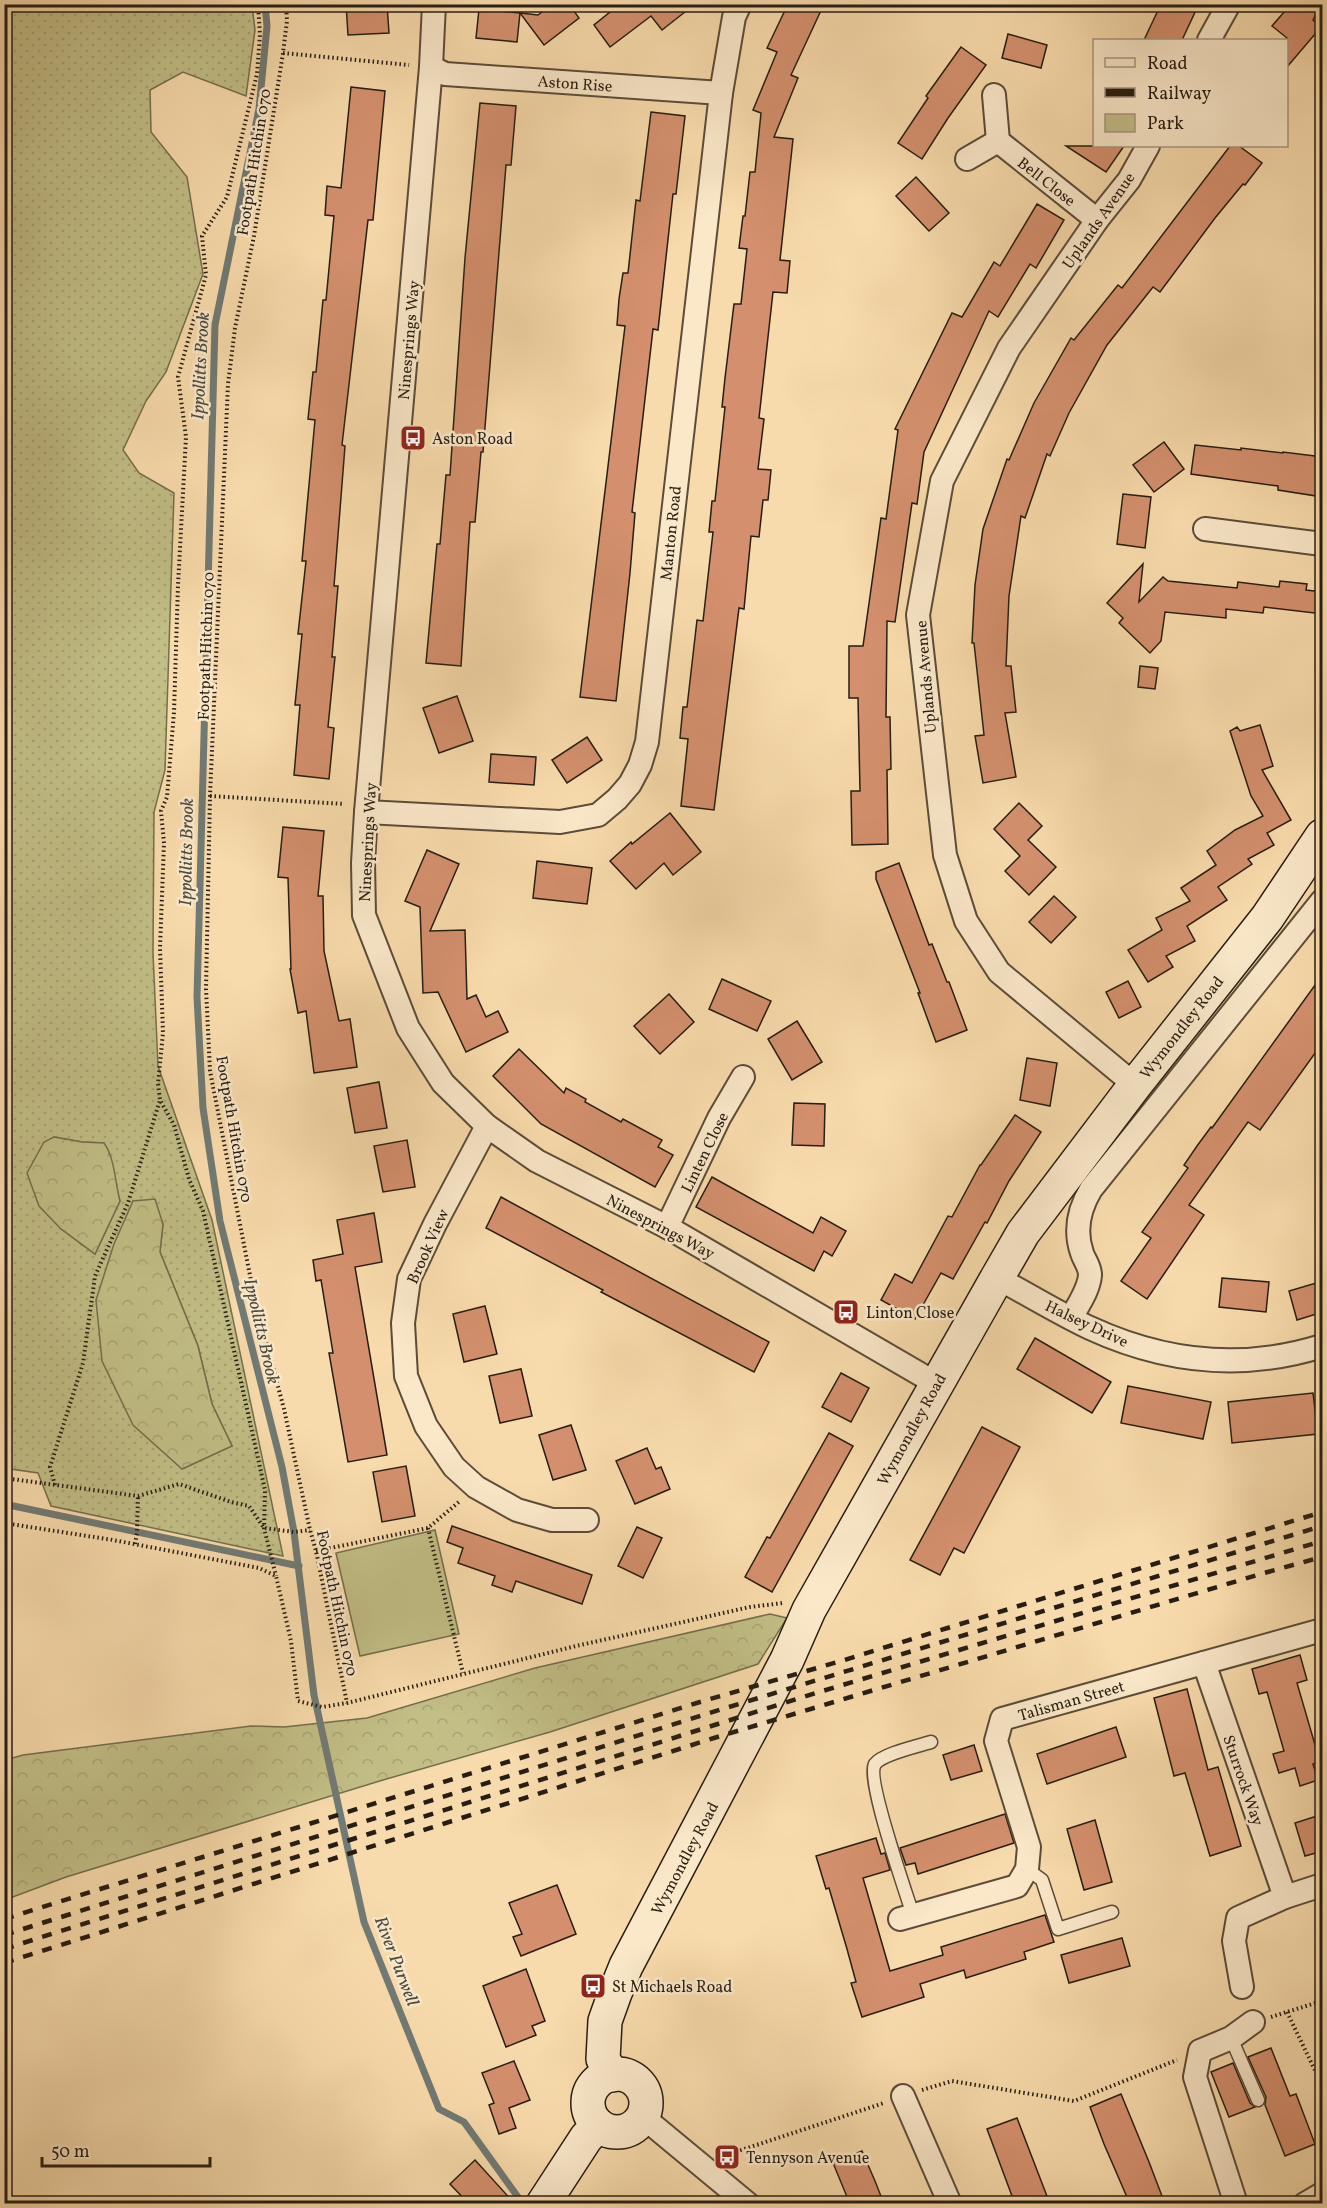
<svg xmlns="http://www.w3.org/2000/svg" width="1327" height="2208" viewBox="0 0 1327 2208" font-family="Vollkorn,serif">
<style>
.grass{fill:url(#grass-dots);stroke:#746e4c;stroke-width:1.5;fill-rule:evenodd}
.forest{fill:url(#forest-crowns);stroke:#746e4c;stroke-width:1.5}
.park{fill:#c2be86;stroke:#746e4c;stroke-width:1.5}
.lines{fill:none;stroke-linecap:round;stroke-linejoin:round}
.stream{stroke:#717a74;stroke-width:7}
.building{fill:#d4906e;stroke:#271d12;stroke-width:1.5}
.lane-casing{stroke:#5b4c38;stroke-width:15}
.street-casing{stroke:#5b4c38;stroke-width:26}
.secondary-casing{stroke:#271d12;stroke-width:36}
.path{stroke:#271d12;stroke-width:4;stroke-dasharray:1.5 3;stroke-linecap:butt}
.lane{stroke:#fae8c9;stroke-width:12}
.street{stroke:#fae8c9;stroke-width:22}
.secondary{stroke:#fae8c9;stroke-width:33}
.rail{stroke:#271d12;stroke-width:4.5;stroke-dasharray:10 10;stroke-linecap:butt}
.labels{text-anchor:middle;stroke-width:5;stroke-linejoin:round;paint-order:stroke}
.street-label{font-size:16px;fill:#271d12;stroke:#fae8c9}
.poi-label{font-size:16px;fill:#271d12;stroke:#fae8c9;text-anchor:start}
.water-label{font-size:18px;font-style:italic;fill:#4c4c43;stroke:#fae8c9}
</style>
<defs>
<pattern id="grass-dots" width="8" height="8" patternUnits="userSpaceOnUse" patternTransform="scale(1.5)"><rect width="8" height="8" fill="#c2be86"/><path d="M2 2h.1M6 6h.1" fill="none" stroke="#a7a373" stroke-width="1.8" stroke-linecap="round"/></pattern>
<pattern id="forest-crowns" width="20" height="18" patternUnits="userSpaceOnUse" patternTransform="scale(1.5)"><rect width="20" height="18" fill="#c2be86"/><path d="M2 6a3 3 0 1 1 6 0M12 15a3 3 0 1 1 6 0" fill="none" stroke="#a7a373"/></pattern>
</defs>
<rect width="100%" height="100%" fill="#f8dbac"/>
<filter id="stains"><feTurbulence type="fractalNoise" baseFrequency=".00333" numOctaves="4"/><feColorMatrix values="0 0 0 0 .2 0 0 0 0 .09 0 0 0 0 .02 0 0 0 .5 -.17"/></filter>
<radialGradient id="worn" r=".72"><stop offset=".6" stop-color="#630" stop-opacity="0"/><stop offset="1" stop-color="#630" stop-opacity=".3"/></radialGradient>
<path class="grass" d="M12 5H252L255 30 246 96 183 72 150 90 151 132 187 177 203 274 166 372 146 401 123 450 139 473 174 493 165 770 154 812 153 953 158 1066 212 1220 283 1556 51 1506 38 1473 4 1468V64ZM54 1137 82 1142 104 1143 120 1201 95 1254 60 1228ZM133 1201 163 1224 160 1252 198 1346 212 1404 232 1446 182 1469Z"/>
<g class="forest">
<path d="M54 1137 82 1142 104 1143C115 1158 115 1183 120 1201L95 1254 60 1228 39 1206 27 1173 44 1142Z"/>
<path d="M155 1199 163 1224 160 1252 198 1346 212 1404 232 1446 182 1469 133 1425 102 1361 96 1300 114 1244 133 1201Z"/>
<path d="M770 1614 787 1618 758 1664 550 1732 383 1780 66 1877 5 1900V1760L23 1755 251 1726 284 1727 367 1718 535 1668Z"/>
</g>
<path class="park" d="M435 1530 459 1634 360 1656 336 1553Z"/>
<g class="lines">
<g class="stream">
<path d="M265 4 267 26 259 109 215 325 197 997 203 1108 220 1221 282 1467 294 1532 314 1695 364 1922 439 2109 464 2122 523 2204"/>
<path d="M4 1504 299 1566"/>
</g>
</g>
<g class="building">
<path d="M346 4H387L389 33 348 35Z"/>
<path d="M552 4H569L579 18 544 45 520 13 538 15Z"/>
<path d="M620 4H695L662 30 651 16 610 47 594 25Z"/>
<path d="M788 4H824L791 75 798 78 774 137 793 139 780 260 790 261 787 293 773 292 759 418 764 419 758 469 771 470 768 500H763L759 537 751 536 744 609 739 608 714 810 681 806 688 739 680 738 683 707H687L697 620 703 621 713 532H709L712 501H715L725 407H722L725 378 734 304H741L747 249 739 248 743 216H745L750 172H755L761 113 753 110 777 52 767 48Z"/>
<path d="M1161 4H1184L1196 10 1182 40H1144Z"/>
<path d="M1291 4H1321L1313 20 1321 27 1287 67V38L1272 26Z"/>
<path d="M479 9 520 13 517 42 476 38Z"/>
<path d="M1008 34 1047 45 1041 68 1002 58Z"/>
<path d="M961 47 986 65 948 118 922 159 898 143 928 98 926 96Z"/>
<path d="M351 87 385 91 373 220H368L342 445 345 446 334 586H338L332 657H335L328 727 334 728 329 779 294 775 300 705H295L302 634H298L306 561H302L315 420 308 419 313 372H316L323 300H326L334 216 325 215 327 186 341 188Z"/>
<path d="M480 103 516 106 511 165H506L483 452H481L475 522H470L461 666 426 663 437 544H440L446 475H450L465 258Z"/>
<path d="M651 112 685 116 676 194H673L658 330 653 329 632 512 635 513 630 573 616 701 580 697 625 326 617 325 619 299 623 273H628L636 200 640 201Z"/>
<path d="M1066 146H1124L1106 172Z"/>
<path d="M1230 146H1239L1262 163 1245 185 1243 184 1215 218 1160 292 1153 287 1107 345 1069 413 1050 456 1047 454 1025 518 1021 516 1009 596 1006 666H1011L1016 712 1005 713 1016 777 983 783 975 736 984 735 974 643H972L975 585 983 529 1007 459 1009 460 1034 403 1071 338 1074 340 1118 285 1122 288Z"/>
<path d="M916 177 949 213 929 231 896 196Z"/>
<path d="M1037 204 1064 220 1036 268 1030 264 998 317 989 311 924 452 917 504 912 503 895 622 887 621 886 717H890L891 769 887 770 888 844 852 845 851 791H860L858 698H849V646H863L881 518 886 519 898 430 895 429 952 313 962 317 994 262 1000 266Z"/>
<path d="M1164 442 1184 469 1154 492 1133 465Z"/>
<path d="M1195 445 1241 450V448L1283 453V452L1323 457V497L1278 490V486L1191 474Z"/>
<path d="M1123 494 1151 497 1145 548 1117 544Z"/>
<path d="M1143 564 1139 602 1163 577 1168 581 1237 588 1238 582 1279 587 1280 581 1307 584 1306 590 1323 592V614L1264 607 1263 613 1226 609V618L1165 612 1161 641 1150 653 1119 623 1123 618 1107 603Z"/>
<path d="M1140 666 1158 668 1155 689 1138 687Z"/>
<path d="M457 696 473 741 439 753 423 708Z"/>
<path d="M1260 725 1273 766 1262 770 1291 820 1267 833 1274 845 1248 859 1252 864 1218 887 1227 900 1187 926 1195 941 1166 956 1173 967 1148 982 1128 950 1162 930 1156 918 1190 901 1181 888 1216 865 1207 851 1235 830 1263 816 1251 796 1230 731 1237 727 1240 731Z"/>
<path d="M587 737 602 760 567 783 552 760Z"/>
<path d="M491 754 536 757 534 785 489 782Z"/>
<path d="M1019 803 1042 826 1028 840 1056 867 1029 895 1005 871 1020 856 994 829Z"/>
<path d="M670 813 701 852 673 875 664 863 636 889 610 861 631 842 632 844Z"/>
<path d="M283 827 324 831 318 896H323L324 951 339 1021 350 1019 357 1067 314 1073 306 1011 298 1013 290 969H291L288 878 278 877Z"/>
<path d="M427 850 459 864 430 931 465 930 467 999 476 995 486 1017 498 1011 508 1032 466 1052 438 992 423 993 420 907 405 901Z"/>
<path d="M537 861 592 868 587 904 533 898Z"/>
<path d="M899 863 929 945 932 944 947 982H949L967 1030 936 1042 918 993H920L876 879V872Z"/>
<path d="M1054 896 1076 917 1051 943 1029 922Z"/>
<path d="M1323 974V1042L1260 1130 1248 1122 1189 1205 1204 1215 1147 1299 1121 1281 1151 1238 1142 1232 1188 1168 1184 1165 1197 1146 1211 1127 1212 1128Z"/>
<path d="M722 979 771 1001 757 1031 709 1009Z"/>
<path d="M1128 981 1141 1007 1119 1018 1106 992Z"/>
<path d="M669 994 694 1022 660 1054 634 1026Z"/>
<path d="M797 1021 822 1062 792 1080 768 1039Z"/>
<path d="M519 1049 564 1093 566 1088 586 1099 585 1102 621 1122 623 1119 662 1140 658 1147 673 1155 655 1187 541 1124 493 1076Z"/>
<path d="M1027 1058 1057 1063 1050 1106 1020 1100Z"/>
<path d="M379 1082 387 1128 355 1133 347 1088Z"/>
<path d="M794 1103 825 1104 824 1146 792 1145Z"/>
<path d="M1015 1115 1041 1132 1009 1181 987 1223 985 1222 953 1279 941 1273 915 1319 881 1300 895 1274 912 1283 948 1216 952 1217 980 1165H981Z"/>
<path d="M407 1140 415 1187 383 1192 374 1146Z"/>
<path d="M712 1177 813 1233 821 1217 846 1231 832 1256 824 1251 814 1271 696 1207Z"/>
<path d="M501 1197 769 1342 754 1372 601 1292 603 1290 486 1228Z"/>
<path d="M374 1213 382 1262 355 1267 387 1455 348 1462 329 1353H333L321 1280 316 1281 313 1260 343 1254 337 1220Z"/>
<path d="M1222 1278 1269 1282 1266 1312 1219 1307Z"/>
<path d="M1323 1281V1312L1297 1320 1289 1291Z"/>
<path d="M485 1306 497 1354 464 1362 453 1314Z"/>
<path d="M1035 1338 1111 1382 1092 1413 1017 1369Z"/>
<path d="M521 1369 532 1416 500 1423 489 1376Z"/>
<path d="M841 1373 869 1388 851 1422 822 1407Z"/>
<path d="M1128 1386 1211 1402 1203 1439 1121 1423Z"/>
<path d="M1313 1393 1318 1434 1232 1443 1228 1402Z"/>
<path d="M571 1425 586 1470 553 1480 539 1435Z"/>
<path d="M982 1427 1020 1447 964 1553 954 1548 940 1575 910 1560Z"/>
<path d="M829 1433 853 1446 772 1592 745 1577 767 1537 770 1538Z"/>
<path d="M647 1448 656 1469 661 1467 670 1489 635 1504 616 1461Z"/>
<path d="M406 1466 415 1516 382 1522 373 1472Z"/>
<path d="M452 1526 592 1575 582 1604 516 1581 512 1592 492 1585 495 1576 458 1563 463 1548 447 1542Z"/>
<path d="M637 1527 662 1538 643 1578 618 1566Z"/>
<path d="M1300 1655 1307 1680 1297 1683 1320 1762 1313 1764 1318 1780 1300 1786 1295 1768 1279 1773 1273 1754 1284 1751 1267 1692 1259 1694 1252 1669Z"/>
<path d="M1187 1689 1208 1770 1218 1767 1241 1846 1210 1856 1185 1773 1174 1776 1154 1698Z"/>
<path d="M1116 1727 1126 1757 1047 1784 1037 1754Z"/>
<path d="M974 1745 982 1771 951 1780 943 1755Z"/>
<path d="M1005 1814 1014 1843 918 1874 915 1863 906 1865 900 1848Z"/>
<path d="M1323 1814V1851L1305 1856 1295 1823Z"/>
<path d="M1095 1820 1112 1882 1084 1890 1067 1829Z"/>
<path d="M876 1838 881 1854 885 1853 890 1870 863 1878 890 1971 943 1955 941 1947 1045 1915 1054 1942 1024 1952 1026 1959 966 1978 964 1970 920 1984 924 1997 862 2017 851 1983 856 1982 847 1949 829 1888 826 1889 816 1856Z"/>
<path d="M557 1885 576 1934 521 1956 513 1937 522 1934 509 1903Z"/>
<path d="M1122 1938 1130 1966 1069 1983 1061 1955Z"/>
<path d="M526 1969 545 2021 532 2026 536 2035 506 2047 483 1986Z"/>
<path d="M1271 2048 1290 2096 1296 2094 1315 2144 1285 2156 1265 2105 1266 2097 1248 2057Z"/>
<path d="M514 2061 530 2100 509 2108 516 2128 499 2134 489 2105 494 2103 482 2073Z"/>
<path d="M1233 2063 1250 2103 1255 2107 1229 2117 1211 2072Z"/>
<path d="M1121 2094 1149 2162 1165 2204H1130L1104 2144 1090 2107Z"/>
<path d="M1017 2118 1030 2152 1050 2204H1015L987 2129Z"/>
<path d="M862 2151 875 2181 884 2204H850L833 2163Z"/>
<path d="M475 2160 515 2204H469L450 2184Z"/>
</g>
<g class="lines">
<g class="lane-casing">
<g id="lane">
<path d="M1027 1869 1042 1880 1058 1929 1112 1912"/>
<path d="M913 1915C906 1893 866 1778 875 1764 882 1754 918 1746 931 1742"/>
<path d="M1231 2038 1258 2100"/>
</g>
</g>
<g class="street-casing">
<g id="street">
<path d="M434 4 431 67 366 812 363 863 364 915 408 1028 443 1083 487 1126 537 1161 667 1227 937 1384"/>
<path d="M1209 40 1229 4"/>
<path d="M431 67 445 74 721 93"/>
<path d="M994 95 998 141 1097 220"/>
<path d="M967 159 998 141"/>
<path d="M1205 529 1322 544"/>
<path d="M366 812 560 822 598 815 617 799 630 784 640 765 647 742 721 93 734 17 740 4"/>
<path d="M1135 1085 999 972 966 921 945 855 918 615 942 481 1009 348 1097 220 1129 180 1148 146"/>
<path d="M487 1126 435 1224 409 1279 403 1323 406 1376 426 1426 454 1467 476 1487 517 1510 552 1520H587"/>
<path d="M667 1227 719 1118 743 1077"/>
<path d="M997 1278C1028 1294 1058 1313 1090 1328 1166 1363 1242 1371 1322 1346"/>
<path d="M1071 1318C1078 1305 1089 1290 1090 1275 1090 1266 1084 1260 1082 1253 1074 1230 1079 1209 1091 1189L1322 901"/>
<path d="M1204 1663 1285 1897 1238 1918 1234 1941 1242 1987"/>
<path d="M1285 1897 1322 1885"/>
<path d="M900 1919 1017 1886 1027 1869 1029 1847 996 1741 1002 1719 1322 1630"/>
<path d="M903 2096 950 2204"/>
<path d="M643 2117 748 2204"/>
<path d="M1236 2204 1195 2077 1200 2051 1231 2038 1253 2022"/>
<path d="M1305 2204 1322 2194"/>
</g>
</g>
<g class="secondary-casing">
<g id="secondary">
<circle cx="617" cy="2103" r="29"/>
<path d="M612 2075 603 2059 605 2021 615 1993 626 1966 787 1660 809 1610 997 1278 1023 1233 1135 1085 1267 918 1322 836"/>
<path d="M543 2204 586 2138 598 2125"/>
</g>
</g>
<g class="path">
<path d="M258 4 260 35 257 74 227 197 202 236 206 275 178 377 186 437 178 585 174 712 167 797 161 811 164 843 160 948 163 1033 158 1084 160 1100 174 1125 189 1179 203 1211 265 1490 264 1528 276 1576"/>
<path d="M286 4 287 21 283 53 254 236 235 328 228 384 210 796 206 989 210 1071 254 1296 284 1409 310 1530 316 1551 347 1703"/>
<path d="M283 53 409 65"/>
<path d="M210 796 344 804"/>
<path d="M4 1478 138 1496 179 1484 231 1502 249 1506 264 1528 294 1532 310 1530"/>
<path d="M55 1485 50 1467 83 1363 95 1276 128 1203 160 1100"/>
<path d="M4 1523 113 1540 259 1568 276 1576 291 1641 298 1701 322 1707 347 1703 576 1646 750 1607 783 1603"/>
<path d="M428 1528 463 1673"/>
<path d="M135 1544 137 1532 138 1496"/>
<path d="M316 1551 428 1528 460 1501"/>
<path d="M1287 2012 1322 2085"/>
<path d="M1271 2017 1322 2001"/>
<path d="M922 2090 952 2081 1074 2101 1177 2060"/>
<path d="M723 2156 884 2103"/>
</g>
<use href="#lane" class="lane"/>
<use href="#street" class="street"/>
<use href="#secondary" class="secondary"/>
<g class="rail">
<path d="M4 1919 700 1702 841 1661 1322 1512"/>
<path d="M4 1935 706 1714 1322 1526"/>
<path d="M4 1949 816 1693 1322 1541"/>
<path d="M4 1963 714 1738 1264 1573 1322 1557"/>
</g>
</g>
<defs>
<g id="bus-square" transform="scale(1.35)"><rect x="-9" y="-9" width="18" height="18" rx="4" fill="#8f2418" stroke="#fae8c9"/><path d="M-5-6H5V4H4V6H2V4H-2V6H-4V4H-5ZM-3.5-4V0h7V-4ZM-3.5 1.2v1.5H-2V1.2ZM2 1.2v1.5H3.5V1.2Z" fill="#fff"/></g>
</defs>
<g fill-rule="evenodd">
<use href="#bus-square" x="413" y="438"/>
<use href="#bus-square" x="846" y="1312"/>
<use href="#bus-square" x="593" y="1986"/>
<use href="#bus-square" x="727" y="2157"/>
</g>
<g class="labels">
<g class="street-label">
<text transform="translate(575 83) rotate(4)" y="6">Aston Rise</text>
<text transform="translate(253 162) rotate(-81)" y="6">Footpath Hitchin 070</text>
<text transform="translate(1047 181) rotate(38)" y="6">Bell Close</text>
<text transform="translate(1098 220) rotate(-55)" y="6">Uplands Avenue</text>
<text transform="translate(408 340) rotate(-85)" y="6">Ninesprings Way</text>
<text transform="translate(670 533) rotate(-84)" y="6">Manton Road</text>
<text transform="translate(205 646) rotate(-88)" y="6">Footpath Hitchin 070</text>
<text transform="translate(925 677) rotate(-95)" y="6">Uplands Avenue</text>
<text transform="translate(367 842) rotate(-87)" y="6">Ninesprings Way</text>
<text transform="translate(1181 1027) rotate(-52)" y="6">Wymondley Road</text>
<text transform="translate(235 1129) rotate(80)" y="6">Footpath Hitchin 070</text>
<text transform="translate(704 1152) rotate(-64)" y="6">Linten Close</text>
<text transform="translate(661 1226) rotate(28)" y="6">Ninesprings Way</text>
<text transform="translate(427 1246) rotate(-66)" y="6">Brook View</text>
<text transform="translate(1087 1323) rotate(25)" y="6">Halsey Drive</text>
<text transform="translate(911 1429) rotate(-61)" y="6">Wymondley Road</text>
<text transform="translate(338 1603) rotate(78)" y="6">Footpath Hitchin 070</text>
<text transform="translate(1071 1700) rotate(-16)" y="6">Talisman Street</text>
<text transform="translate(1244 1780) rotate(71)" y="6">Sturrock Way</text>
<text transform="translate(684 1858) rotate(-62)" y="6">Wymondley Road</text>
</g>
<g class="poi-label">
<text x="432" y="444">Aston Road</text>
<text x="866" y="1318">Linton Close</text>
<text x="612" y="1992">St Michaels Road</text>
<text x="746" y="2163">Tennyson Avenue</text>
</g>
<g class="water-label">
<text transform="translate(200 366) rotate(-87)" y="6">Ippollitts Brook</text>
<text transform="translate(186 852) rotate(-89)" y="6">Ippollitts Brook</text>
<text transform="translate(262 1331) rotate(77)" y="6">Ippollitts Brook</text>
<text transform="translate(397 1961) rotate(69)" y="6">River Purwell</text>
</g>
</g>
<rect width="1327" height="2208" fill="none" stroke="#f8dbac" stroke-width="24"/>
<rect x="6" y="6" width="1315" height="2196" fill="none" stroke="#271d12" stroke-width="3"/>
<rect x="12" y="12" width="1303" height="2184" fill="none" stroke="#271d12" stroke-width="1.5"/>
<rect x="1093" y="39" width="195" height="108" fill="#fae8c9" stroke="#a69780" stroke-width="1.5"/>
<rect x="1105" y="58" width="30" height="9" fill="#fae8c9" stroke="#a69780" stroke-width="1.5"/>
<text x="1147" y="69" font-size="18" fill="#271d12">Road</text>
<rect x="1105" y="88" width="30" height="9" fill="#271d12" stroke="#a69780" stroke-width="1.5"/>
<text x="1147" y="99" font-size="18" fill="#271d12">Railway</text>
<rect x="1105" y="114" width="30" height="18" fill="#c2be86" stroke="#a69780" stroke-width="1.5"/>
<text x="1147" y="129" font-size="18" fill="#271d12">Park</text>
<path d="M42 2157v9h168v-9" fill="none" stroke="#271d12" stroke-width="3"/>
<text x="51" y="2157" font-size="18" fill="#271d12" stroke="#fae8c9" stroke-width="4.5" paint-order="stroke">50 m</text>
<rect width="100%" height="100%" filter="url(#stains)"/>
<rect width="100%" height="100%" fill="url(#worn)"/>
</svg>
